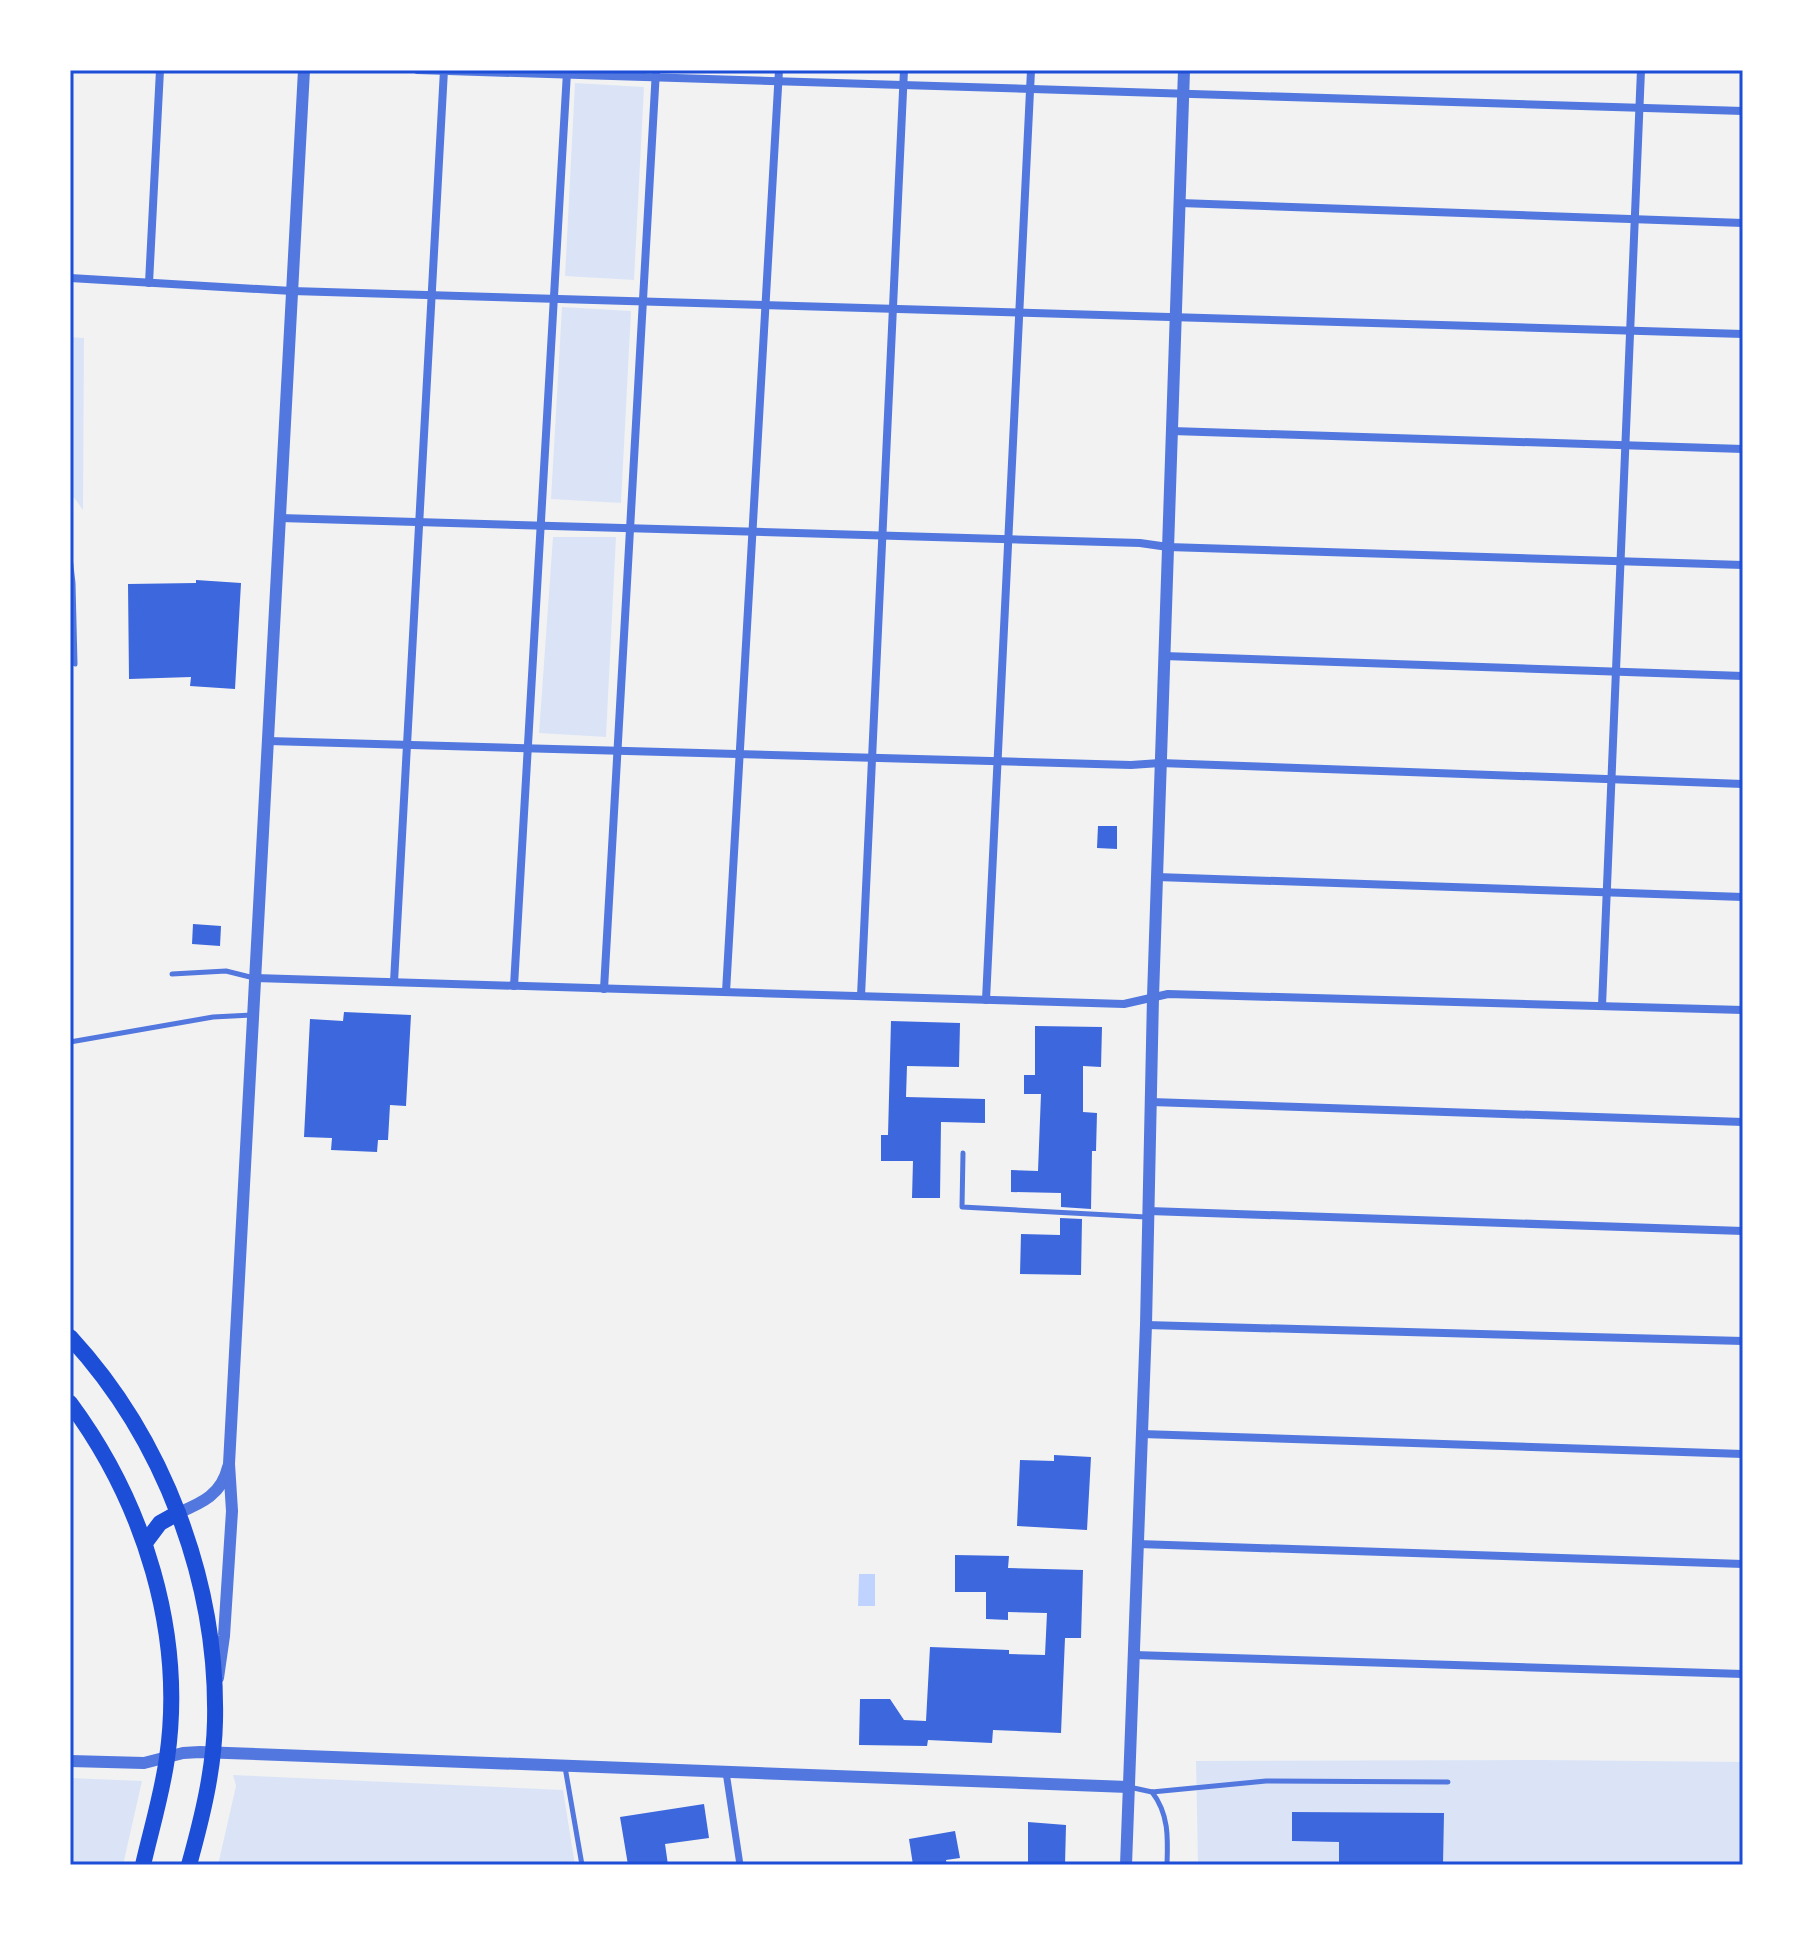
<svg xmlns="http://www.w3.org/2000/svg" width="1813" height="1935" viewBox="0 0 1813 1935" font-family="Manrope,sans-serif">
<style>
.green{fill:#dbe4f7}
.water{fill:#bfd3fe}
.building{fill:#3d67dc}
.lines{fill:none;stroke-linecap:round;stroke-linejoin:round}
.service{stroke:#5277de;stroke-width:5}
.pedestrian{stroke:#5277de;stroke-width:7}
.minor{stroke:#5277de;stroke-width:8}
.tertiary{stroke:#5277de;stroke-width:12}
.primary{stroke:#1d4ed8;stroke-width:16}
.neatline{fill:none;stroke:#1d4ed8;stroke-width:3}
</style>
<rect width="100%" height="100%" fill="#f2f2f2"/>
<g class="green">
<path d="M575 83 644 87 634 280 565 276Z"/>
<path d="M562 307 631 311 621 503 551 499Z"/>
<path d="M70 337 84 338 83 510 70 492Z"/>
<path d="M553 537H616L606 737 539 733Z"/>
<path d="M1545 1760 1743 1762V1865H1198L1196 1761Z"/>
<path d="M233 1775 563 1790 575 1865H218L236 1786Z"/>
<path d="M70 1778 142 1781 123 1865H70Z"/>
</g>
<path class="water" d="M859 1574H875V1606H858Z"/>
<g class="building">
<path d="M196 580 241 583 235 689 190 686 191 677 129 679 128 584 196 583Z"/>
<path d="M1098 826H1117V849L1097 848Z"/>
<path d="M193 924 221 926 220 946 192 944Z"/>
<path d="M344 1012 411 1015 406 1106 390 1105 388 1140H378L377 1152 331 1150 332 1138 304 1137 310 1019 343 1021Z"/>
<path d="M891 1021 960 1023 959 1067 907 1066 906 1097 985 1099V1123L941 1122 940 1198H912L913 1161H881V1135H888Z"/>
<path d="M1035 1026 1102 1027 1101 1067 1083 1066V1112L1097 1113 1096 1151H1092L1091 1209 1061 1207V1193L1011 1192V1170L1038 1171 1041 1094H1024V1075H1035Z"/>
<path d="M1060 1218 1082 1219 1081 1275 1020 1274 1021 1234 1060 1235Z"/>
<path d="M1054 1455 1091 1457 1087 1530 1017 1526 1020 1460 1054 1461Z"/>
<path d="M955 1555 1009 1556 1008 1568 1083 1570 1081 1638H1065L1061 1733 993 1730 992 1743 928 1740 927 1746 859 1745 860 1699H890L904 1720 926 1721 930 1647 1009 1650V1654L1045 1655 1047 1613 1008 1612V1620L986 1619V1592H955Z"/>
<path d="M704 1804 709 1838 665 1844 668 1865H628L620 1817Z"/>
<path d="M1292 1812 1444 1813 1443 1865H1339V1842L1292 1841Z"/>
<path d="M1028 1822 1066 1825 1065 1865H1028Z"/>
<path d="M955 1831 960 1858 946 1860 947 1865H913L909 1839Z"/>
</g>
<g class="lines">
<g class="service">
<path d="M70 557 73 583 75 664"/>
<path d="M172 974 226 971 254 978"/>
<path d="M70 1042 213 1017 252 1015"/>
<path d="M963 1153 962 1207 1146 1217"/>
<path d="M565 1767 582 1865"/>
<path d="M1129 1787 1152 1792 1266 1781 1448 1782"/>
<path d="M1152 1792C1169 1814 1168 1838 1167 1865"/>
</g>
<path class="pedestrian" d="M726 1772 740 1865"/>
<g class="minor">
<path d="M417 70 1743 111"/>
<path d="M1180 203 1743 223"/>
<path d="M70 278 292 291 1743 334"/>
<path d="M149 283 160 70"/>
<path d="M1172 431 1743 449"/>
<path d="M280 518 1140 543 1168 547 1743 565"/>
<path d="M1164 656 1743 676"/>
<path d="M268 741 1131 765 1160 763 1743 784"/>
<path d="M1157 877 1743 897"/>
<path d="M255 978 1124 1004 1168 994 1743 1010"/>
<path d="M394 982 444 70"/>
<path d="M514 986 567 72"/>
<path d="M604 989 656 70"/>
<path d="M726 992 779 70"/>
<path d="M861 996 904 70"/>
<path d="M986 1000 1031 70"/>
<path d="M1602 1006 1641 70"/>
<path d="M1151 1102 1743 1122"/>
<path d="M1149 1211 1743 1231"/>
<path d="M1146 1325 1743 1341"/>
<path d="M1142 1434 1743 1454"/>
<path d="M1138 1544 1743 1564"/>
<path d="M1134 1655 1743 1674"/>
</g>
<g class="tertiary">
<path d="M178 1513C202 1503 222 1494 228 1467"/>
<path d="M218 1678 224 1636 232 1511 229 1464 304 70"/>
<path d="M70 1761 144 1763 183 1753 200 1752 1128 1787"/>
<path d="M1126 1865 1146 1325 1153 997 1184 70"/>
</g>
<g class="primary">
<path d="M70 1337C164 1439 218 1582 215 1721 214 1770 202 1818 189 1865"/>
<path d="M70 1403C144 1503 185 1633 167 1758 162 1794 151 1830 143 1865"/>
<path d="M145 1543 160 1523 178 1513"/>
</g>
</g>
<rect width="1813" height="1935" fill="none" stroke="#ffffff" stroke-width="144"/>
<rect x="72" y="72" width="1669" height="1791" class="neatline"/>
</svg>
